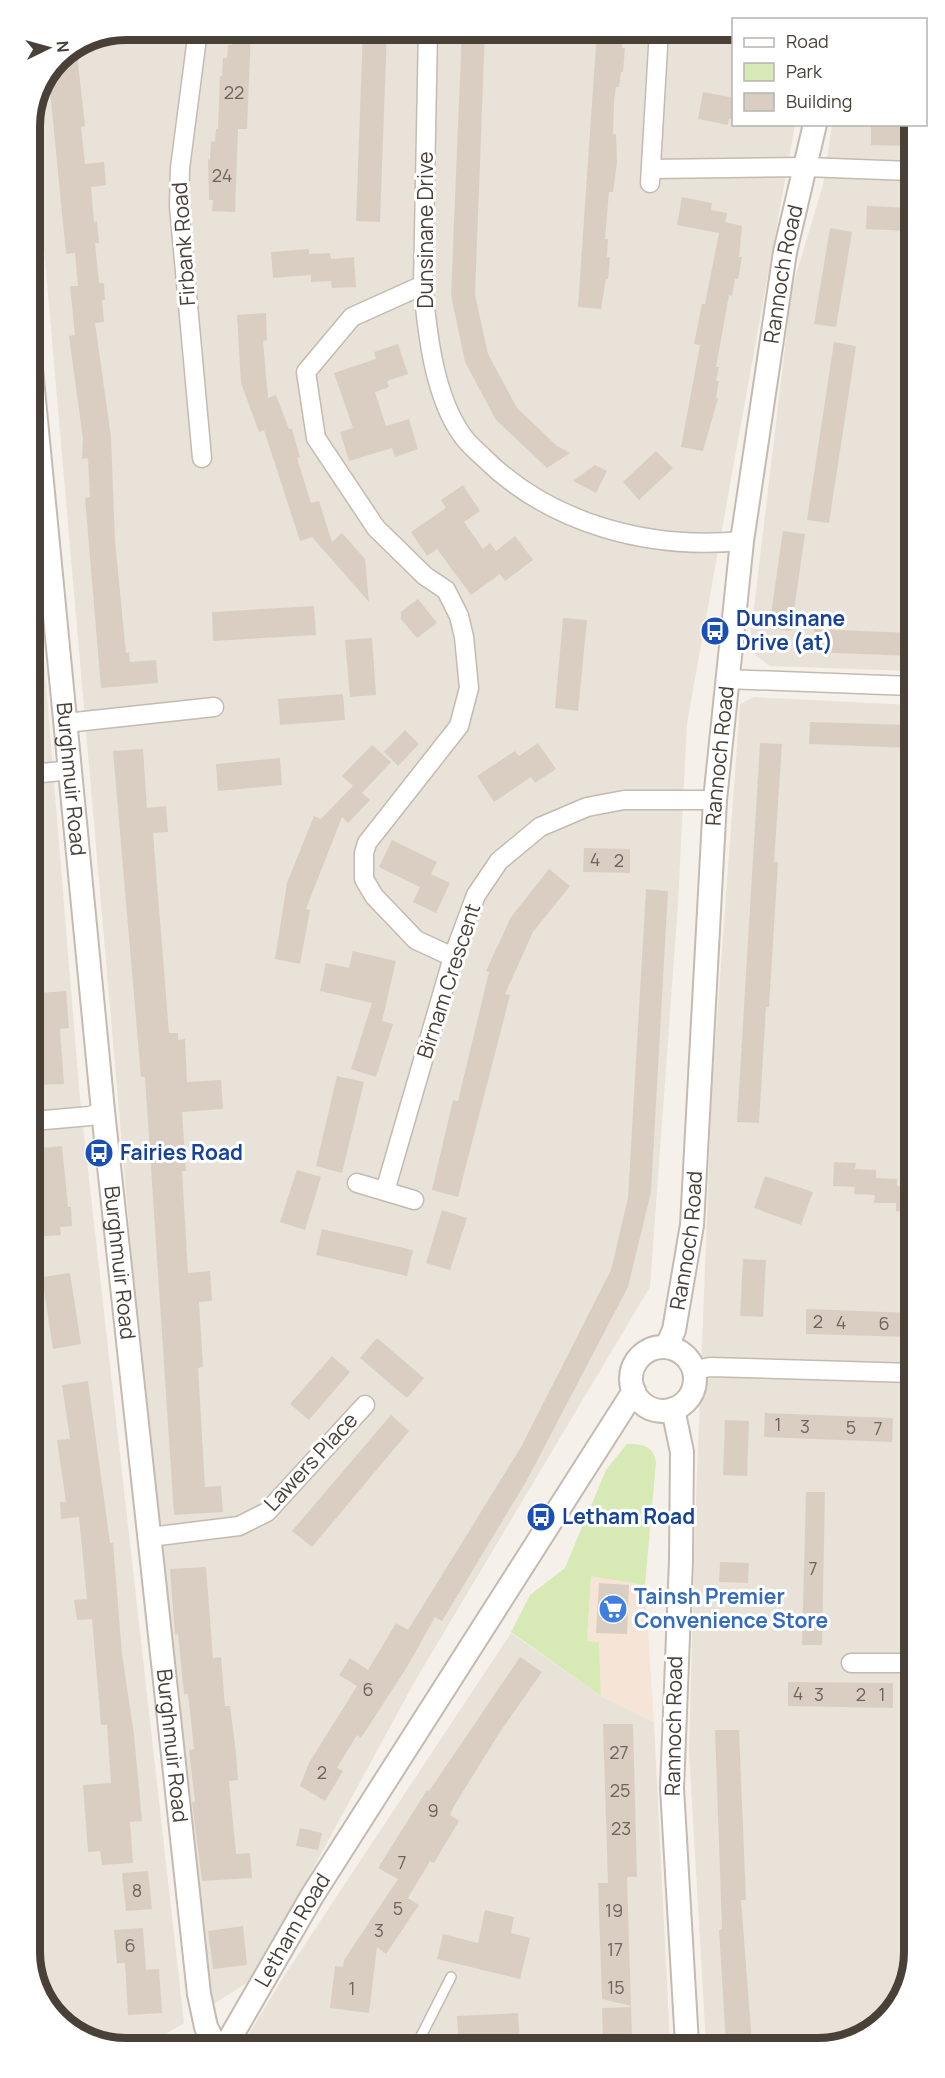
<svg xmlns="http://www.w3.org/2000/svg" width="945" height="2078" viewBox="0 0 945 2078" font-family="Manrope,sans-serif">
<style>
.residential{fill:#e9e2d8}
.commercial{fill:#f6e5d6}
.green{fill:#d7e9b4}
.building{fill:#dacec3}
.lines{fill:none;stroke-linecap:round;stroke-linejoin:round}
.service-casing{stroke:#c4bab0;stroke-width:12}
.minor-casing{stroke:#c4bab0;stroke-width:21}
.tertiary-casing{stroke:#c4bab0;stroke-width:26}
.service{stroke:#fff;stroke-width:9}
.minor{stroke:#fff;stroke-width:18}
.tertiary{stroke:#fff;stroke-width:22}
.labels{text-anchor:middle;stroke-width:6;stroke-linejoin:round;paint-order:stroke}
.number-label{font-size:18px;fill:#6d645b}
.street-label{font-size:21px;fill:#494138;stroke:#fff}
.transit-label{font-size:21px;font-weight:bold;fill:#164399;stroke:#fff;text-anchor:start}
.shop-label{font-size:21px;font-weight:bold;fill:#366cbe;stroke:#fff;text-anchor:start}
.rim{fill:none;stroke:#494138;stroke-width:8}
</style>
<rect width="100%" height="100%" fill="#f5f1ea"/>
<g class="residential">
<path d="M127 30H733L734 124 795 125 687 723 678 904 650 1287 415 1681 253 1979 212 2005 144 1399 44 248 30 139V121L59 58Z"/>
<path d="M832 125H910L911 671 770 666 755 655 750 641 792 288 823 185Z"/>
<path d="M31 551 43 648 80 1099 184 2023 156 2040 105 2042 68 2028 35 1983Z"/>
<path d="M754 697 911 705 915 1951 898 2005 850 2043 706 2044 689 1751 696 1498 712 1087 740 704Z"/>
<path d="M511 1633 601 1696 654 1722 670 2044 241 2047 284 1976Z"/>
</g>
<path class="commercial" d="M591 1575 645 1585 654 1722 601 1696 599 1643 587 1642Z"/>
<path class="green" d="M627 1444C642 1444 653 1445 656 1462L645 1585 591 1576 587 1641 599 1642 601 1696 511 1632 530 1595 565 1568 606 1470Z"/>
<g class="building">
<path d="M233 30H251L247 129H238L235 212 212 211 213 200H209L208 159 210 160 211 141 215 142 216 129H218L220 76H222L223 58H227L228 45H232Z"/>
<path d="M363 30H387L380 222 356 221Z"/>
<path d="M462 30H485L475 295 488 354 517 408 557 446 570 453 547 468 496 420 465 362 451 295Z"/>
<path d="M597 30 623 32 622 48H625L623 72H621L619 87H616L614 101 613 134H616L617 163 613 192H609L605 239H608L607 257H610L608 279H606L601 309 578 307Z"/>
<path d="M77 54 85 126 81 127 85 164 104 162 106 185 91 187 94 222 97 221 99 243H95L99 283H104L105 300H102L104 322 95 323 111 437 115 541 126 653 129 652 130 662 156 660 158 683 101 688 85 498 90 497 88 458 82 459 83 439 69 336 75 335 70 286H78L75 253 66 254 49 80 59 58Z"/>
<path d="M703 92 734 98V119H729L728 125 698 119Z"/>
<path d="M871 124H910V146L871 145Z"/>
<path d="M682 197 712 203 711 210 727 213 725 222 742 226 739 257H742L738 279H735L732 296 729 295 716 367H719L716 381H719L716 398H718L703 451 681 447 700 345 694 344 702 304H705L719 233 677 225Z"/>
<path d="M867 206 910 208V231L866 229Z"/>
<path d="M830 228 852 232 836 327 814 324Z"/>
<path d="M309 249V254L330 253 331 259 354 257 356 287 332 288 331 281 311 282V275L273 278 271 252Z"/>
<path d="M266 313 267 340 263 341 268 398 276 395 289 429H292L300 457 297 458 311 503 319 501 332 542 342 533 365 559 369 602 312 537 300 541 264 430 259 432 241 383 237 315Z"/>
<path d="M834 342 856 346 829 523 807 520Z"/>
<path d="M398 344 408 374 387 381 389 387 375 392 386 426 409 419 418 449 395 457 392 448 349 461 340 432 353 428 334 373 376 359 374 352Z"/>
<path d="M656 451 673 468 639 500 623 482Z"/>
<path d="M595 465 607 471 596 493 573 481Z"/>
<path d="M463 485 480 511 464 522 483 549 490 543 496 551 515 536 533 560 505 581 500 574 471 595 437 549 427 556 411 532 446 508 441 500Z"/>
<path d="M783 531 805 534 791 631 769 628Z"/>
<path d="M418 599 437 623 417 638 401 619V612Z"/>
<path d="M314 606 316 635 213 641 212 612Z"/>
<path d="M563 618 587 620 578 711 555 708Z"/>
<path d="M814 629 911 633V656L813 652Z"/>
<path d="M372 638 376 695 350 697 345 640Z"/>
<path d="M343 694 345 720 280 725 278 699Z"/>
<path d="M810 722 912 725V748L809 744Z"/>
<path d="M405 730 419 744 398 766 384 752Z"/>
<path d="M538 743 556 769 535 783 531 777 494 802 477 776 515 751 519 756Z"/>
<path d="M760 743 782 744 774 862H778L769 1007H766L759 1123 737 1122Z"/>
<path d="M372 745 391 762 362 793 370 800 348 823 342 817 306 909 310 910 300 964 275 959 287 883 314 816 321 819 353 786 342 776Z"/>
<path d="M143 749 147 808 166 806 168 832 153 833 169 1033H178V1040L185 1039 187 1082 221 1080 223 1109 182 1112 186 1171H182L188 1273 210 1271 212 1301 199 1302 203 1367 198 1368 205 1487 221 1486 223 1512 174 1515 145 1077H141L113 751Z"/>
<path d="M280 758 282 785 218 791 216 764Z"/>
<path d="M392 840 437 862 431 874 450 883 436 913 413 902 420 887 379 867Z"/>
<path d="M584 848 630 849V873L583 872Z"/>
<path d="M549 869 570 886 533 932 505 994 510 995 458 1197 432 1190 453 1100 458 1101 489 972 486 971 511 917Z"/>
<path d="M646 889 668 891 651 1192 628 1287 527 1480 442 1621 435 1617 407 1667 361 1738 357 1735 337 1768 343 1771 325 1801 300 1786 309 1763 357 1686 339 1675 350 1658 368 1670 396 1623 408 1630 521 1447 611 1270 628 1198Z"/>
<path d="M353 951 396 961 382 1021 393 1024 376 1077 351 1069 372 1003 320 991 326 963 349 968Z"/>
<path d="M66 991 69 1028 60 1029 64 1084 37 1085 34 1049 43 1048 39 993Z"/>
<path d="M337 1076 364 1082 342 1173 316 1166Z"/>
<path d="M62 1146 68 1207H71L72 1226 60 1227 61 1235 33 1237V1149Z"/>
<path d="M834 1162 856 1163 855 1169 876 1170V1178L897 1179V1186L913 1187V1211H896V1203H874L875 1195 854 1194 855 1187 833 1186Z"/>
<path d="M297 1170 321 1177 305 1230 280 1222Z"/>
<path d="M765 1176 813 1192 801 1225 754 1208Z"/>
<path d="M442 1210 467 1218 450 1270 426 1263Z"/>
<path d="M322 1229 413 1250 407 1276 316 1255Z"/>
<path d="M743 1259 766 1260 763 1317 740 1316Z"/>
<path d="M70 1273 81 1344 53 1349 42 1277Z"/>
<path d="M806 1309 913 1313V1337L806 1334Z"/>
<path d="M377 1338 424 1378 407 1398 360 1358Z"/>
<path d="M332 1356 350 1372 309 1420 290 1404Z"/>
<path d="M88 1381 110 1543H113L122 1654 134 1735 142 1821 130 1822 133 1863 102 1865 100 1851 88 1852 83 1785 111 1783 107 1725H101L92 1619 77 1620 74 1600 87 1599 79 1517 61 1519 60 1502H66L57 1440 70 1439 62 1385Z"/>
<path d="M765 1413 893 1418 892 1442 764 1437Z"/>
<path d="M391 1415 409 1431 312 1547 292 1531Z"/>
<path d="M725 1420 749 1421 747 1476 723 1475Z"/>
<path d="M806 1492H825L822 1645H802Z"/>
<path d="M720 1562 749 1563 748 1583 719 1582Z"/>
<path d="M206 1567 213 1658 221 1657 225 1706H230L236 1753 238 1780 229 1781 236 1854 250 1853 252 1878 202 1881 192 1802H195L189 1750 194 1749 188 1694H184L178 1634 175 1635 170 1569Z"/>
<path d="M599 1583 629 1585 627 1634 596 1633Z"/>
<path d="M520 1657 542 1672 500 1732 454 1806 450 1815 459 1821 434 1863 430 1861 408 1898 419 1905 386 1954 377 1947 369 2013 330 2008 335 1966 343 1967 344 1960 398 1879 378 1868 427 1790 429 1791Z"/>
<path d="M788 1682 893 1683V1708L788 1706Z"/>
<path d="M603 1724H633L637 1877H627L631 2006 602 1999 598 1883H608Z"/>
<path d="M715 1730H739L746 1900H741L752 2043 726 2044 719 1930 722 1929Z"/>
<path d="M300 1828 322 1833 318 1850 296 1846Z"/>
<path d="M148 1871 152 1909 126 1911 122 1873Z"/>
<path d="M485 1910 514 1917 511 1933 530 1938 520 1979 437 1959 443 1934 478 1943Z"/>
<path d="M243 1926 247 1965 213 1969 208 1931Z"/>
<path d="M143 1928 146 1970 159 1969 162 2013 128 2015 125 1963H117L114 1930Z"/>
<path d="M631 2007 632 2035 603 2036 602 2008Z"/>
<path d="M518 2013 520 2043 459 2045 457 2016Z"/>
</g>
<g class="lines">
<g class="service-casing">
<g id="service">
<path d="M232 2034 262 2047"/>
<path d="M416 2046 451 1977"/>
</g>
</g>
<g class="minor-casing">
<g id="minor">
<path d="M198 30 180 168 179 206 202 458"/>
<path d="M428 30 423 285C427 332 434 396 462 435 467 443 477 451 484 458 551 524 649 550 742 541"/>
<path d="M652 169 806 167 910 171"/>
<path d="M650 183 659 30"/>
<path d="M423 285 352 317 306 372 316 438 376 528 425 576 446 590 459 616 464 637 469 688 459 726 367 843 364 853V879L374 896 416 940 453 957"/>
<path d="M726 679 911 686"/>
<path d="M66 723 214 707"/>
<path d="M32 774 71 770"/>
<path d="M33 1121 90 1116 103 1111"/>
<path d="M357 1183 414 1200"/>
<path d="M385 1191 453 957 476 895 499 861 540 827 587 807 624 800H715"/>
<path d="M695 1370 710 1367 913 1373"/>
<path d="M150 1537 239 1526 267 1512 365 1405"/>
<path d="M851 1663H914"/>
</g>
</g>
<g class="tertiary-casing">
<g id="tertiary">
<path id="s1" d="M31 369 103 1111 199 1994 206 2027 216 2047"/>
<path id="s2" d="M667 1346 674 1330 692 1225 715 800 742 541 785 252 815 124"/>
<circle cx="663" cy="1379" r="32"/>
<path d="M673 1409 682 1452 681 1560 672 1788 687 2044"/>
<path id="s3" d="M225 2047 312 1896 634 1391"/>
</g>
</g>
<use href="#service" class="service"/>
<use href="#minor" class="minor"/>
<use href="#tertiary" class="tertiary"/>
</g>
<defs>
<g id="bus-disc" transform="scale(1.5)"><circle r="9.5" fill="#1a4fb4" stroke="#fff"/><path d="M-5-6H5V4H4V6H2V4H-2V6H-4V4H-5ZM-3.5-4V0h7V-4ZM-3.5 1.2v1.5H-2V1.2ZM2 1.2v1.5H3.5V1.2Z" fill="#fff"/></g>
<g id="supermarket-disc" transform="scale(1.5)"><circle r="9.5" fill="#3f7fe0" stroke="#fff"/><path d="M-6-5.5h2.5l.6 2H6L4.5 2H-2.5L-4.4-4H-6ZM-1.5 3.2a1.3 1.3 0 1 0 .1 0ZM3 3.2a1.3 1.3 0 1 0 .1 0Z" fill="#fff"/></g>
</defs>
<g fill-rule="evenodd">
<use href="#bus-disc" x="715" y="631"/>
<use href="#bus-disc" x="99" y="1153"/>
<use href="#bus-disc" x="541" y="1517"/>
<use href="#supermarket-disc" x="613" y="1609"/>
</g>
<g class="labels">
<g class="number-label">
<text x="234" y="99">22</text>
<text x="222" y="182">24</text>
<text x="595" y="866">4</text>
<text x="619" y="867">2</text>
<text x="818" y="1328">2</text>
<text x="841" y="1329">4</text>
<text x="884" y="1330">6</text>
<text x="778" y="1431">1</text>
<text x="805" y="1433">3</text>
<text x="851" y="1434">5</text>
<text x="878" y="1435">7</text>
<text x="813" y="1575">7</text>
<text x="368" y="1696">6</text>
<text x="798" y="1700">4</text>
<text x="819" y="1701">3</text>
<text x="861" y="1701">2</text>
<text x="882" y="1701">1</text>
<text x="619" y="1759">27</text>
<text x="322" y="1779">2</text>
<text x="620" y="1797">25</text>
<text x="433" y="1817">9</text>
<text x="621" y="1835">23</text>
<text x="402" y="1869">7</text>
<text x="137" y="1897">8</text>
<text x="398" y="1915">5</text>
<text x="614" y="1917">19</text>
<text x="379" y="1937">3</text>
<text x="130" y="1952">6</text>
<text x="615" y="1956">17</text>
<text x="616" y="1994">15</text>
<text x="352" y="1995">1</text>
</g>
<g class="street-label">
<text transform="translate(426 230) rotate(-90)" y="7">Dunsinane Drive</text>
<text transform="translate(184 244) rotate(-94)" y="7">Firbank Road</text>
<text dy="7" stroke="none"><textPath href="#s2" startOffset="1080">Rannoch Road</textPath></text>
<text dy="7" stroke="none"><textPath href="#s2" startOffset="594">Rannoch Road</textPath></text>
<text dy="7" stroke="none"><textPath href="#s1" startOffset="412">Burghmuir Road</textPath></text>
<text transform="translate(449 981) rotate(-72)" y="7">Birnam Crescent</text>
<text dy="7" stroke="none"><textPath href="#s2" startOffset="108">Rannoch Road</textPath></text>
<text dy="7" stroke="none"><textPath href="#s1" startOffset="898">Burghmuir Road</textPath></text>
<text transform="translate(311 1462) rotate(-47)" y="7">Lawers Place</text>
<text transform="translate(674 1726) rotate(-89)" y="7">Rannoch Road</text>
<text dy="7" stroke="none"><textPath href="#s1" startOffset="1384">Burghmuir Road</textPath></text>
<text dy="7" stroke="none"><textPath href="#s3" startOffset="135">Letham Road</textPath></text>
</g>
<g class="transit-label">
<text x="736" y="626">Dunsinane<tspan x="736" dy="24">Drive (at)</tspan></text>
<text x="120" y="1160">Fairies Road</text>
<text x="562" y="1524">Letham Road</text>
</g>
<g class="shop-label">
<text x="634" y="1604">Tainsh Premier<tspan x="634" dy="24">Convenience Store</tspan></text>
</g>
</g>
<path d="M0 0H945V2078H0ZM126 40H818A86 86 0 0 1 904 126V1952A86 86 0 0 1 818 2038H126A86 86 0 0 1 40 1952V126A86 86 0 0 1 126 40Z" fill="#fff" fill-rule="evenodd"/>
<path class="rim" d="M126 40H818A86 86 0 0 1 904 126V1952A86 86 0 0 1 818 2038H126A86 86 0 0 1 40 1952V126A86 86 0 0 1 126 40Z"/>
<rect x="732" y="18" width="195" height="108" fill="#ffffff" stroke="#b6b3af" stroke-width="1.5"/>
<rect x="744" y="38" width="30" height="9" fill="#ffffff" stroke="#b6b3af" stroke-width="1.5"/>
<text x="786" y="48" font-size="18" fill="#494138">Road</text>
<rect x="744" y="63" width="30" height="18" fill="#d7e9b4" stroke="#b6b3af" stroke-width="1.5"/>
<text x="786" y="78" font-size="18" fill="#494138">Park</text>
<rect x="744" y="93" width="30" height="18" fill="#dacec3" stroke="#b6b3af" stroke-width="1.5"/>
<text x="786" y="108" font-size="18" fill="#494138">Building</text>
<g transform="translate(48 48) rotate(85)" stroke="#ffffff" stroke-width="4.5" paint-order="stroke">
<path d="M0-4.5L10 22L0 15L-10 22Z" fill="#494138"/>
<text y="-9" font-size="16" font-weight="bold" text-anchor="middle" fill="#494138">N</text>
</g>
</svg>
